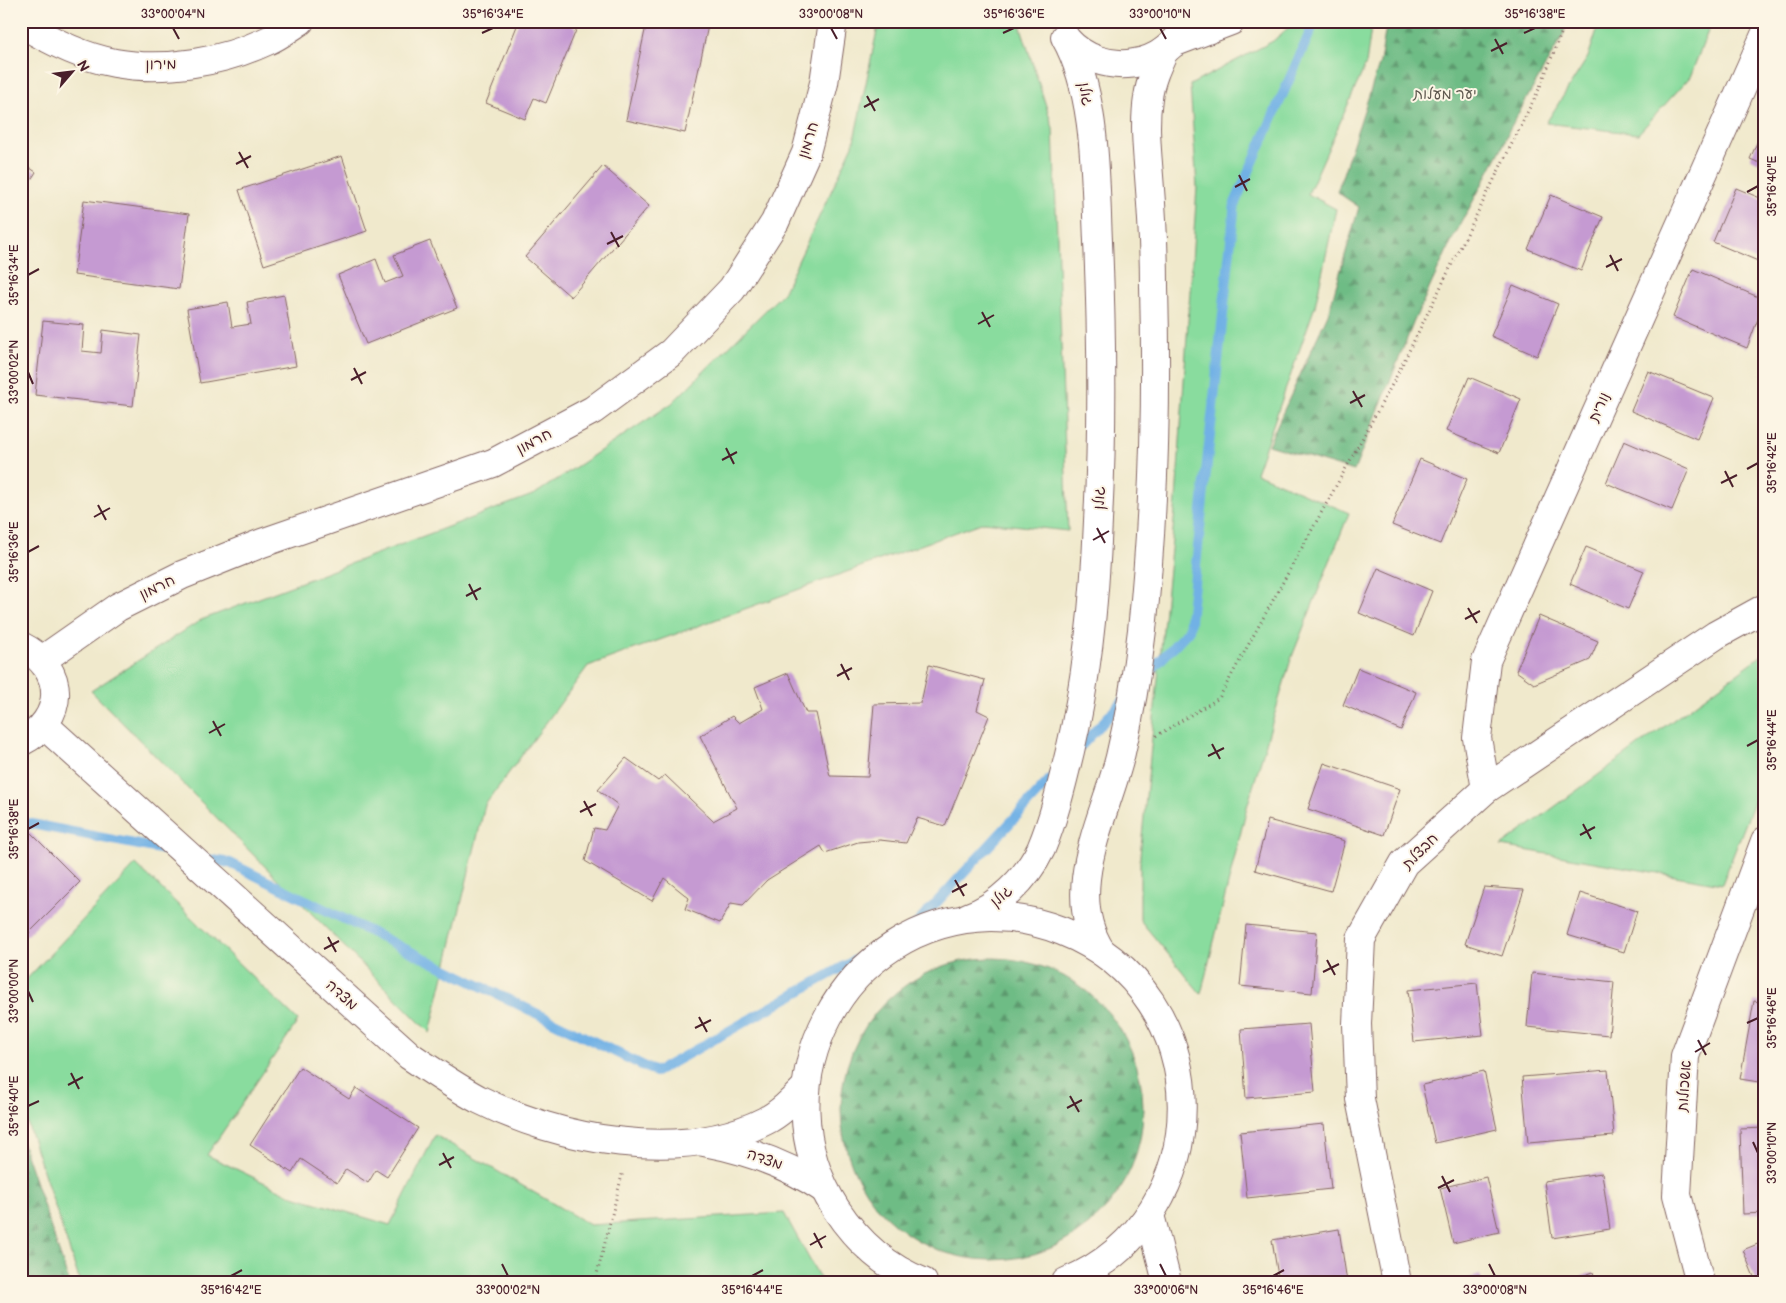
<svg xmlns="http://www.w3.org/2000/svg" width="1786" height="1303" viewBox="0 0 1786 1303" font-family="'Balsamiq Sans','Playpen Sans Hebrew',sans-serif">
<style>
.green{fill:#89dc9e;stroke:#6a7e64}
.forest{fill:url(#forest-firs);stroke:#5c6e58}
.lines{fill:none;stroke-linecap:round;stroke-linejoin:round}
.stream{stroke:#71b1e5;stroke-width:10}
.building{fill:#c59ad2}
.street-casing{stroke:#846663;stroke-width:30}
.secondary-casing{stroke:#846663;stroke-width:30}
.path{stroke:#846663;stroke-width:3;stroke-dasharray:1 4;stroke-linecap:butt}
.street{stroke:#fff;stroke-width:28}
.secondary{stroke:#fff;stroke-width:28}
.ticks{fill:none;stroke:#4a1f2b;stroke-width:2}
.labels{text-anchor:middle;stroke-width:4;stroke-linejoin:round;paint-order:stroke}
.street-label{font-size:15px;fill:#4a1f2b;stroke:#fcf5e5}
.park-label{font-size:15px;fill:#5d584e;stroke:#fcf5e5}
.neatline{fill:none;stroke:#4a1f2b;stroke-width:2}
.ticks-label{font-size:12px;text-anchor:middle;fill:#4a1f2b}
</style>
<defs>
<pattern id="forest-firs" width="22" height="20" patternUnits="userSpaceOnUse" patternTransform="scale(1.25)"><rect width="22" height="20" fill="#6ebc85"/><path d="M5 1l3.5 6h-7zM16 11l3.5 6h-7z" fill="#5c986d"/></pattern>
</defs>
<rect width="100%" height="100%" fill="#fcf5e5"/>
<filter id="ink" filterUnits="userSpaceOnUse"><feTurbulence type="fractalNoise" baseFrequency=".02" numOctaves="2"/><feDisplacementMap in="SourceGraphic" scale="10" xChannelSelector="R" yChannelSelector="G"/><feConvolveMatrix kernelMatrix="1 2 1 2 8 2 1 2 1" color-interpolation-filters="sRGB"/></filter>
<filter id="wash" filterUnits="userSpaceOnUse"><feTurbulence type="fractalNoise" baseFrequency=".0096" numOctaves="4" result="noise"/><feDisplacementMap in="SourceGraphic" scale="20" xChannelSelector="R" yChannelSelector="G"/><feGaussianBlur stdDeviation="1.12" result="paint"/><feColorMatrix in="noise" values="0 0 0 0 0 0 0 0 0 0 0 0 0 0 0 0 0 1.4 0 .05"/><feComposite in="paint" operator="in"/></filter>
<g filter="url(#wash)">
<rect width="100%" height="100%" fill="#f0e9cc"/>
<g class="green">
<path d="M103 21H198C167 26 134 30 103 21Z"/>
<path d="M879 21H1019L1053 128 1068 531 984 522 588 666 485 805 430 1033 91 691 201 620 535 494 671 404 783 293 853 145Z"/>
<path d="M1296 21H1372L1366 64 1308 194 1336 209 1315 306 1256 473 1349 513 1291 659 1247 807 1201 994 1140 920V856L1176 500 1197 187 1190 85 1273 41Z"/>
<path d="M1600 21H1712L1690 77 1638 134 1546 123 1588 57Z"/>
<path d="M1765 653V774L1722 884 1501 846Z"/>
<path d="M136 864 298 1021 207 1155 290 1195 390 1225 435 1135 590 1225 784 1213 822 1282H80L21 1104V985Z"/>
</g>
<g class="forest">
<path d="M1387 21H1568L1563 35 1509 130 1504 144 1451 242 1414 321 1354 471 1268 445 1328 314 1359 207 1337 192 1380 62Z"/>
<circle cx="992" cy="1109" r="151"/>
<path d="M21 1139 69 1282H21Z"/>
</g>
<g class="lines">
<g class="stream">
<path d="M1141 681 1189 630 1235 203 1315 21"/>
<path d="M1078 749 1125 699"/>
<path d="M21 822 175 852"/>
<path d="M201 858 230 863 656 1072 864 955"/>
<path d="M914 927 1057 772"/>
</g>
</g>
<g id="blocks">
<g class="building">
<path d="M519 21H560L577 28 546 103 534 98 525 119 486 103Z"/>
<path d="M647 21H709L685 133 626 120Z"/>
<path d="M1765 124V165L1750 159Z"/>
<path d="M342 156 367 231 264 265 239 190Z"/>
<path d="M21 162 36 172 21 195Z"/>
<path d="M603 166 649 206 571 297 525 257Z"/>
<path d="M1736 188 1765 200V264L1713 242Z"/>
<path d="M1551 195 1603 217 1581 271 1528 249Z"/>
<path d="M84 200 189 214 179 289 74 275Z"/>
<path d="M430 241 457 308 366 344 338 275 376 259 385 283 403 276 394 255Z"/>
<path d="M1693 269 1765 300 1747 348 1673 317Z"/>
<path d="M1513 285 1558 304 1537 356 1491 336Z"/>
<path d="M284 295 296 366 200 383 187 309 228 302 232 327 251 324 247 302Z"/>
<path d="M43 321 84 325 82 351 101 353 103 330 141 335 133 406 35 395Z"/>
<path d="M1648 371 1714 398 1697 439 1631 411Z"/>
<path d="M1469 377 1521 399 1499 453 1446 431Z"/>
<path d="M1624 441 1689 469 1672 510 1606 483Z"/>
<path d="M1420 459 1467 479 1440 544 1392 525Z"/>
<path d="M1586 547 1644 571 1628 609 1570 584Z"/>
<path d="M1378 568 1432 591 1414 636 1359 613Z"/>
<path d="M1539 616 1598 641 1590 660 1534 684 1516 671Z"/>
<path d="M929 665 985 680 977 710 989 716 945 826 917 818 906 843 880 840 858 842 825 853 821 846 767 880 743 905 731 903 720 923 685 909 689 898 664 878 652 901 585 861 594 828 605 830 618 805 598 790 626 758 658 781 665 775 713 821 737 808 700 736 732 716 739 723 763 709 755 687 788 673 806 713H816L830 776 868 777 874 704 921 703Z"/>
<path d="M1358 668 1416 692 1401 730 1343 705Z"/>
<path d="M1324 763 1400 789 1384 835 1308 809Z"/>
<path d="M1268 820 1345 841 1331 891 1255 870Z"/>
<path d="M21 823 80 882 21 941Z"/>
<path d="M1484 887 1524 890 1502 956 1465 944Z"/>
<path d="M1580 893 1637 911 1624 952 1567 935Z"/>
<path d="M1246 925 1317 932 1312 993 1240 986Z"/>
<path d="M1532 973 1614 982 1609 1035 1527 1027Z"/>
<path d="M1477 983 1483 1035 1414 1042 1408 990Z"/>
<path d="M1754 1001 1765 1003V1083L1740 1079Z"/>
<path d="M1309 1024 1315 1092 1246 1098 1241 1029Z"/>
<path d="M300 1067 349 1099 356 1088 418 1128 387 1177 376 1170 368 1183 346 1169 337 1183 301 1159 292 1173 250 1145Z"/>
<path d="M1608 1070 1614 1136 1528 1143 1522 1077Z"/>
<path d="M1484 1071 1497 1129 1435 1143 1422 1085Z"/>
<path d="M1324 1124 1331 1189 1247 1198 1240 1132Z"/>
<path d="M1765 1128V1213L1743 1214 1740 1129Z"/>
<path d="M1602 1173 1610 1229 1552 1238 1544 1181Z"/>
<path d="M1486 1177 1499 1232 1453 1243 1440 1188Z"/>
<path d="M1339 1229 1347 1282H1279L1272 1240Z"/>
<path d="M1765 1241V1282H1756L1743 1250Z"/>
<path d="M1593 1272 1596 1282H1568Z"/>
<path d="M1480 1275 1482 1282H1458V1281Z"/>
</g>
</g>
</g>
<g filter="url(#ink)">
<use href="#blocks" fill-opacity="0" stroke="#846663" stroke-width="1"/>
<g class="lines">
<g class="street-casing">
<g id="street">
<path d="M21 23C50 41 82 57 115 63 164 72 222 62 267 41 279 36 289 28 300 21"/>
<path d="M21 646C67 668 66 720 21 742"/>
<path d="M42 660 118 607 182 575 262 543 493 463 593 410 672 352 732 289 775 222 806 153 824 83 833 21"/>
<path d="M44 725 410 1056C432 1071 454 1086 478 1099 558 1140 681 1164 765 1121 781 1113 794 1099 806 1087"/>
<path d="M1486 789 1477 738 1486 661 1765 35"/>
<path d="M704 1142C747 1150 787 1164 824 1189"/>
<path d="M1397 1282 1360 1099 1357 1024 1361 939 1404 863 1486 789 1716 635 1765 608"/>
</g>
</g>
<g class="secondary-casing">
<g id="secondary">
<path d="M1067 40C1100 77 1168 72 1186 21"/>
<path d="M1173 43 1231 21"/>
<path d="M968 917C998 907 1027 878 1041 849 1054 818 1062 784 1070 751 1088 675 1095 598 1098 521 1103 427 1102 335 1098 241 1095 177 1097 94 1065 37"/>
<path d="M1101 951C1062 891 1105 818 1120 757 1130 715 1137 673 1142 630 1154 517 1157 400 1154 286 1154 249 1152 213 1149 176 1147 150 1144 124 1148 98 1150 81 1157 66 1164 51"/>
<path d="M1150 1215 1167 1282"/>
<path d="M923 1282C887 1268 857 1241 836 1209 756 1085 842 920 991 917 1015 917 1039 922 1062 931 1220 993 1222 1216 1066 1282"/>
<path d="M1700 1282 1677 1195 1685 1056 1765 841"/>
</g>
</g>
<g class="path">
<path d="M1156 736 1219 698 1394 381 1540 87 1566 21"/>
<path d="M595 1282 623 1171"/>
</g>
<use href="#street" class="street"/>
<use href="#secondary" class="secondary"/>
</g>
</g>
<path class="ticks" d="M173 28 179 39M831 28 837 39M1160 28 1166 39M482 33 493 28M1003 33 1014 28M1524 33 1535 28M1495 39 1503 54M1491 51 1507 43M867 96 875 111M864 107 879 99M239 152 248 168M236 164 251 156M1239 175 1247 191M1235 187 1250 179M1747 192 1758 186M611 232 619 247M607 244 623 236M1610 255 1618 271M1606 267 1622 259M28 275 39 269M982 312 990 327M978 324 994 315M354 368 362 384M28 372 33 384M351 380 366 372M1353 391 1362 407M1350 403 1365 395M726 448 734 464M722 460 737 452M1747 469 1758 463M1725 471 1733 487M1721 483 1737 475M98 505 106 520M94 517 110 508M1097 528 1105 543M1093 540 1109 531M28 552 39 546M469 584 477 600M466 596 481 588M1468 608 1477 623M1465 619 1480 611M841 664 849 680M837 676 852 668M213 721 221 736M209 733 225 724M1212 744 1220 759M1747 746 1758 740M1208 756 1224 748M584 801 592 816M580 812 596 804M1583 824 1591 839M28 829 39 823M1580 835 1595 827M955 880 964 896M952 892 967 884M328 937 336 952M324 949 339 941M1327 960 1335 975M1323 972 1339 964M28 991 33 1002M699 1017 707 1032M1747 1023 1758 1018M695 1028 711 1020M1698 1040 1706 1055M1695 1052 1710 1043M71 1073 79 1089M68 1085 83 1077M1070 1096 1079 1112M28 1106 39 1101M1067 1108 1082 1100M1753 1142 1758 1153M443 1153 451 1168M439 1165 454 1157M1442 1176 1450 1192M1438 1188 1454 1180M814 1233 822 1248M810 1245 826 1236M502 1264 508 1276M1160 1264 1166 1276M1489 1264 1495 1276M231 1276 242 1270M752 1276 763 1270M1273 1276 1284 1270"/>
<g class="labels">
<g class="street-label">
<text transform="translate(161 64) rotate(-1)" y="5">מירון</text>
<text transform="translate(1086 94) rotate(80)" y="5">גולן</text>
<text transform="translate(808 140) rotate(-73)" y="5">חרמון</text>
<text transform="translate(1599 407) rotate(-66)" y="5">נורית</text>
<text transform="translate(534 441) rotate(-28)" y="5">חרמון</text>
<text transform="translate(1099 498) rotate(-88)" y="5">גולן</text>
<text transform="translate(157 587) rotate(-26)" y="5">חרמון</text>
<text transform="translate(1420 851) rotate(-45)" y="5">חבצלת</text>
<text transform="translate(1001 896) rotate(-41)" y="5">גולן</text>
<text transform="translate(342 995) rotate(42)" y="5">מצדה</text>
<text transform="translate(1684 1086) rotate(-86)" y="5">אשכולות</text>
<text transform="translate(765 1159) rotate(20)" y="5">מצדה</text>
</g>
<g class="park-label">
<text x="1445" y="99">יער מעלות</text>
</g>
</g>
<rect width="1786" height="1303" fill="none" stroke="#fcf5e5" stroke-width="55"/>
<g transform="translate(72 72) rotate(62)" stroke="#fcf5e5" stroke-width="4" paint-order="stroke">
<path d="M0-4L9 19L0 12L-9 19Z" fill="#4a1f2b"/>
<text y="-8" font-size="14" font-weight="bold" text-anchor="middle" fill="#4a1f2b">N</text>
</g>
<rect x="28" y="28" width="1730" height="1248" class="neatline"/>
<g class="ticks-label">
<text x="173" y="18">33°00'04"N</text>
<text x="493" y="18">35°16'34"E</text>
<text x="831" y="18">33°00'08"N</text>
<text x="1014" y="18">35°16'36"E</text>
<text x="1160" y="18">33°00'10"N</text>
<text x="1535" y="18">35°16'38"E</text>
<text transform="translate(1772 186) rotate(-90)" y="4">35°16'40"E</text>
<text transform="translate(14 275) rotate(-90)" y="4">35°16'34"E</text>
<text transform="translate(14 372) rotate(-90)" y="4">33°00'02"N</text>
<text transform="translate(1772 463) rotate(-90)" y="4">35°16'42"E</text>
<text transform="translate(14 552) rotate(-90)" y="4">35°16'36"E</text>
<text transform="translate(1772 740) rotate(-90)" y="4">35°16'44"E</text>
<text transform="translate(14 829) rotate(-90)" y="4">35°16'38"E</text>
<text transform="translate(14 991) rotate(-90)" y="4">33°00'00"N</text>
<text transform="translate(1772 1018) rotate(-90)" y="4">35°16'46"E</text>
<text transform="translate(14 1106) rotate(-90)" y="4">35°16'40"E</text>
<text transform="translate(1772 1153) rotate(-90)" y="4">33°00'10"N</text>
<text x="231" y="1294">35°16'42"E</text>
<text x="508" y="1294">33°00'02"N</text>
<text x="752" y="1294">35°16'44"E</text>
<text x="1166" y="1294">33°00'06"N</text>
<text x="1273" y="1294">35°16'46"E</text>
<text x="1495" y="1294">33°00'08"N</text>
</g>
</svg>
